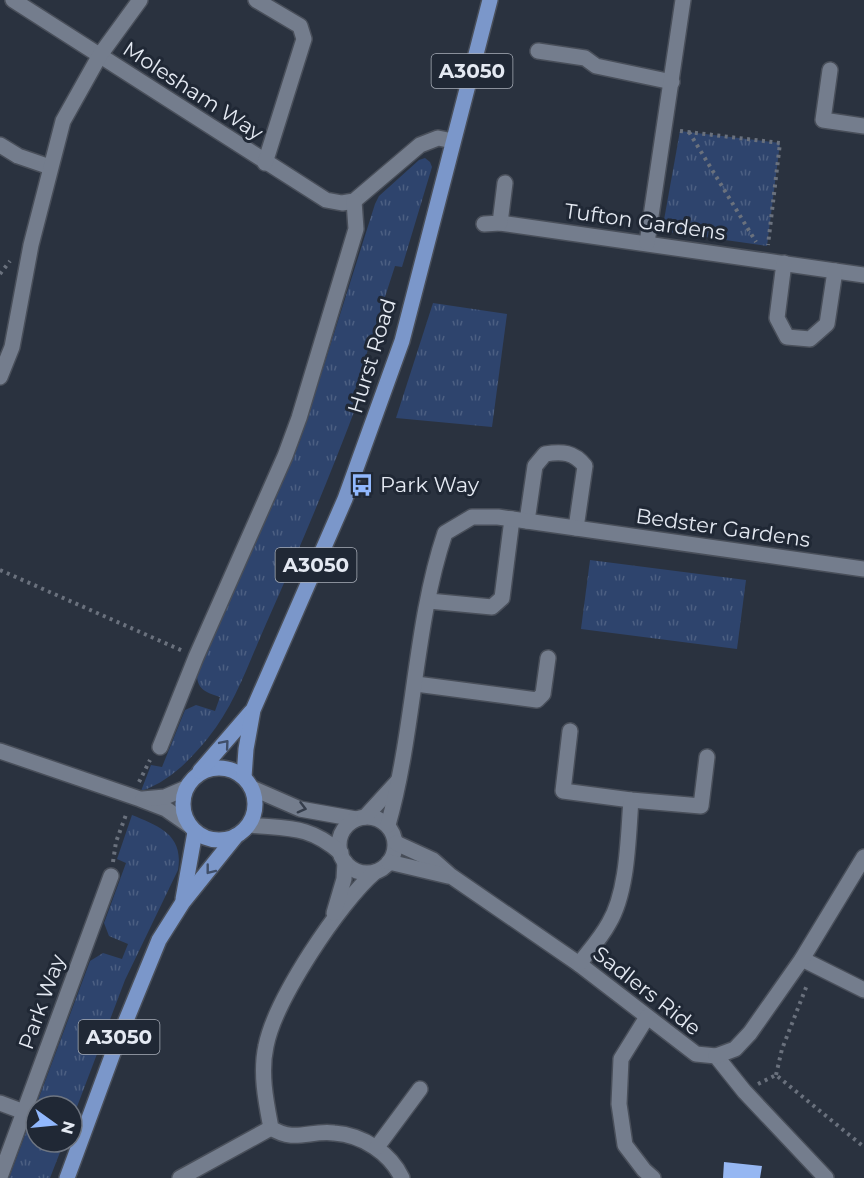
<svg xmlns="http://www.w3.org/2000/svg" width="864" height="1178" viewBox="0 0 864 1178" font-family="Montserrat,sans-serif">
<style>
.grass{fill:url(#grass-tufts)}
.building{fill:#96b7f2}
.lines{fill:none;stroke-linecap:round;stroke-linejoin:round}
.minor-casing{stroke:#494f5a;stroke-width:18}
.major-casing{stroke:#494f5a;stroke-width:18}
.path{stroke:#6a717d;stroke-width:4;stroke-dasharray:3 4.5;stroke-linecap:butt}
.minor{stroke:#747d8d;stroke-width:15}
.major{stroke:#7b97ca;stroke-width:15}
.oneway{stroke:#404f69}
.oneway2{stroke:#353d4b}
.labels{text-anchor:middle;stroke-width:6;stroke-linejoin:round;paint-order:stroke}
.shield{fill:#202835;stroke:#a9afb9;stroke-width:1.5}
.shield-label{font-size:20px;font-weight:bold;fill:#e4e9f2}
.street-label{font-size:21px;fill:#e4e9f2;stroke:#202835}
.poi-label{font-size:21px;fill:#e4e9f2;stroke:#202835;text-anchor:start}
</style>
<defs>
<pattern id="grass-tufts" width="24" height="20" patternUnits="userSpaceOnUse" patternTransform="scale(1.5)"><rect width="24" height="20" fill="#2e446d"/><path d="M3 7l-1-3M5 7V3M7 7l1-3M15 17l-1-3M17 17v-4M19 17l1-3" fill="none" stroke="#4c5f82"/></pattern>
</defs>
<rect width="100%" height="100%" fill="#2a323f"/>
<g class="grass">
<path d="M680 131 780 143 767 246 662 231Z"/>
<path d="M425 158 430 162 432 167 402 267 395 266 351 402 357 404C329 479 298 552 266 624 249 662 235 705 208 738 190 760 169 782 141 791L151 765 162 767 185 710 196 705 215 711 220 697C208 693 197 690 197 675L300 441 375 204 379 196 419 160Z"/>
<path d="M433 303 507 314 492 427 396 418Z"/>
<path d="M590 560 746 580 737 649 581 629Z"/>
<path d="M132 815C159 826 184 835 178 870L125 980 72 1120V1106H36V1142H64L50 1178H9L90 961 103 953 122 959 128 944 109 936 104 923 126 863 117 859Z"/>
</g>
<path class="building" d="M724 1162 762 1166 760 1178H723Z"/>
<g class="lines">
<g class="minor-casing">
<g id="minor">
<path d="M13 0 326 200 342 203 354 201 420 145 438 138 453 141"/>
<path d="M256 0 300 26 304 39 265 163"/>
<path d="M538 51 585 58 596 66 672 82"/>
<path d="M830 70 823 120 864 126"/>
<path d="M0 145 18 156 50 167"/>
<path d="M500 223 864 275"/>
<path d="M484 224 500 223 505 183"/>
<path d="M647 243 683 0"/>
<path d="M784 263 777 318 787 337 810 339 827 324 835 271"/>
<path d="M0 377 12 347 31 245 63 121 100 55 140 0"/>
<path d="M527 521 535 466 545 454C562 451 574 452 585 466L576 528"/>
<path d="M429 601 492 607 502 598 512 519"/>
<path d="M416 684 537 700 543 694 548 658"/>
<path d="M570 731 563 791 631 800 701 806 707 757"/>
<path d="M160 747 196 657 285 456 299 418 356 229 354 201"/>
<path d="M0 751 140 799 166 809 189 825"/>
<path d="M252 788 300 809 356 819"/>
<path d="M143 799 165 797 186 788"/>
<circle cx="367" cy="845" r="28"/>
<path d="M365 817 398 781"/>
<path d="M249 825C289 829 309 825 341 853"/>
<path d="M388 825C415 730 414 625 445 533L472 517H498L864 569"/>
<path d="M396 843 433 860 451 876 579 964 696 1054 716 1056 744 1091 826 1178"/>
<path d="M389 862 448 876"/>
<path d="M375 872C339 903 275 1000 266 1046 260 1073 266 1102 271 1128 295 1143 309 1130 334 1133 363 1135 390 1153 402 1178"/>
<path d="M334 913 344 879 345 862"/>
<path d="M802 959 864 990"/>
<path d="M579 964C589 951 601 938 609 923 628 891 628 837 631 800"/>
<path d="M647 1017 621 1059 619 1104 625 1145 644 1170 653 1178"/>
<path d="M716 1056 735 1049 750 1033 802 959 864 857"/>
<path d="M0 1103 24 1112"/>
<path d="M377 1147 420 1089"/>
<path d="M0 1177 111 876"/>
<path d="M180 1178 271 1128"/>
</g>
</g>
<g class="major-casing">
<g id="major">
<circle cx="219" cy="804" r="36"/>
<path d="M200 771 251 712"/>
<path d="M244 777 246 749 253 710 345 499 402 341 490 0"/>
<path d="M183 899 195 832"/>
<path d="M67 1178 116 1045 159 940 183 902 236 836"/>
</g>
</g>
<g class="path">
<path d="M680 131 780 143 768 245"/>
<path d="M689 132 756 242"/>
<path d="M0 274 10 261"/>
<path d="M0 570 183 651"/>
<path d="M139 782 150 760"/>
<path d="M113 862 116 842 127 812"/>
<path d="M776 1075 782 1049 807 985"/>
<path d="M758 1084 776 1075 864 1147"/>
</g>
<use href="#minor" class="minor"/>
<use href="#major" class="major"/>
</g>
<defs><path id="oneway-chevron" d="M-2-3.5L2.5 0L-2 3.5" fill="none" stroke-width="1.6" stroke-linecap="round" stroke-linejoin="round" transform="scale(1.5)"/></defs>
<g class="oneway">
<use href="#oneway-chevron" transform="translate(225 744) rotate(-50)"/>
<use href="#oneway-chevron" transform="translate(210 870) rotate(128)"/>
</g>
<use class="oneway2" href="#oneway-chevron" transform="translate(302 808) rotate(15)"/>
<defs>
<g id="bus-bare" transform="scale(1.8)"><path d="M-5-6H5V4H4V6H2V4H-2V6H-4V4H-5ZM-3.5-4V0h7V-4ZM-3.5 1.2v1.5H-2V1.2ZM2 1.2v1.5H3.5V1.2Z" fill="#91b8fd" stroke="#202835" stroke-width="2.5" paint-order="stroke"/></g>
</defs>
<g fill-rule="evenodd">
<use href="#bus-bare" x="362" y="485"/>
</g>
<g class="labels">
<g class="shield">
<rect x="431.5" y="54" width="81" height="34" rx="4.5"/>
<rect x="275.5" y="548" width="81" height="34" rx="4.5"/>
<rect x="78.5" y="1020" width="81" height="34" rx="4.5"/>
</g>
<g class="shield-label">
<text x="472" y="78">A3050</text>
<text x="316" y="572">A3050</text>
<text x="119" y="1044">A3050</text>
</g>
<g class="street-label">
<text transform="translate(193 91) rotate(33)" y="7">Molesham Way</text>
<text transform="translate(645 222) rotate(8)" y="7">Tufton Gardens</text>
<text transform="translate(372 356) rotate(-73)" y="7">Hurst Road</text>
<text transform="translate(723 528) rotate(8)" y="7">Bedster Gardens</text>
<text transform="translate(647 991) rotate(38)" y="7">Sadlers Ride</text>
<text transform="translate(42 1002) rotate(-70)" y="7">Park Way</text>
</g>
<g class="poi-label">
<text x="380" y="492">Park Way</text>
</g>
</g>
<g transform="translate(54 1124) rotate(105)"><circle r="28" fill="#202835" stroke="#6e7581" stroke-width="1.5"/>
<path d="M0-4.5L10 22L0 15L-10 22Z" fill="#91b8fd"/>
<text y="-9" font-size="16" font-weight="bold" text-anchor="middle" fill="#e4e9f2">N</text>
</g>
</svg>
